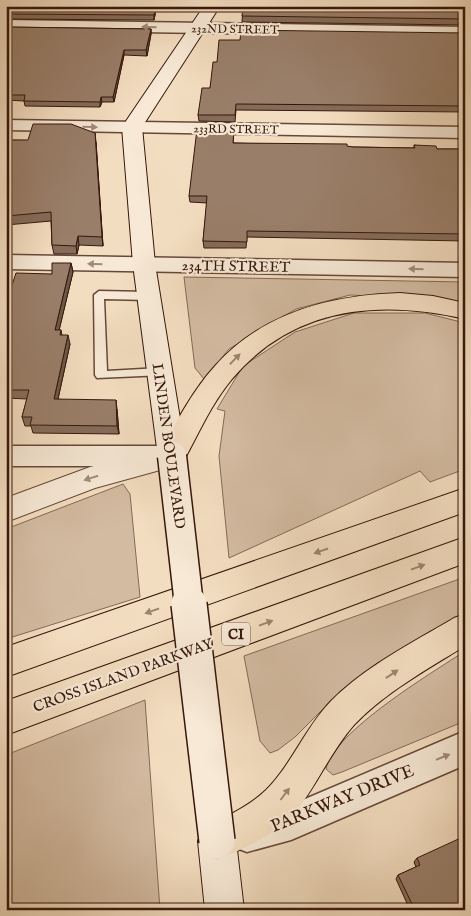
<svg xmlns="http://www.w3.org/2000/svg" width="471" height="916" viewBox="0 0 471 916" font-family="'IM FELL English',serif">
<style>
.green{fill:#d3bba1;stroke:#856956}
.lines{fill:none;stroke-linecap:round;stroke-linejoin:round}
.service-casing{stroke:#664838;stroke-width:3}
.minor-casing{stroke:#664838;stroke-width:3}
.tertiary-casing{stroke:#664838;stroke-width:2}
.secondary-casing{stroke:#37170b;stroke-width:2}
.motorway-casing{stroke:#37170b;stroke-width:2}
.service{fill:#f7e9d6;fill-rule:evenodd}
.minor{fill:#f7e9d6;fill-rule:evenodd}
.tertiary{fill:#f7e9d6;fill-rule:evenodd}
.secondary{fill:#f7e9d6;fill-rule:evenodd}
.motorway{fill:#f3ddc0;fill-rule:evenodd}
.secondary-bridge-far1-casing{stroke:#37170b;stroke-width:31;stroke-linecap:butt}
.secondary-bridge-casing{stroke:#37170b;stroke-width:38;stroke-linecap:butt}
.secondary-bridge-far1{stroke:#f7e9d6;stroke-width:28}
.secondary-bridge{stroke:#f7e9d6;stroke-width:35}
.wall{fill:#846c5a;stroke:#37170b}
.shaded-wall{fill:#6b584a;stroke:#37170b}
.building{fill:#997e69;stroke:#37170b}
.oneway{fill:#a18a7b}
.oneway2{fill:#9e846f}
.labels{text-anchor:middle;stroke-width:4.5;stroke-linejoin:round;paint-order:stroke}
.far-street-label{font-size:12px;fill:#37170b;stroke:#f7e9d6}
.shield{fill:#f7e9d6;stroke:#715648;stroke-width:1}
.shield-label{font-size:14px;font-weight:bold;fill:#37170b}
.street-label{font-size:15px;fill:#37170b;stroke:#f7e9d6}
.near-street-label{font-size:18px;fill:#37170b;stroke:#f7e9d6}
</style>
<rect width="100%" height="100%" fill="#f3ddc0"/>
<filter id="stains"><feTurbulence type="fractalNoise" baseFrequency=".004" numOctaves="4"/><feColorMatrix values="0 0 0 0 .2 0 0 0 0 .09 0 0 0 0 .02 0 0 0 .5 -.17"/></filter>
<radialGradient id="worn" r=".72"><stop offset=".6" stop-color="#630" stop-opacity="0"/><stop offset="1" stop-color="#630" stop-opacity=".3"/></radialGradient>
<g class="green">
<path d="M184 277 465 282V306L438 299 350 295 296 309 229 349 204 379 195 368Z"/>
<path d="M354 313H425L465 323V469L430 482 420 471 229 558 219 456 225 411 217 409 243 366 295 332Z"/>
<path d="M123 484 130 494 140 597 6 639V529Z"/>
<path d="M465 577V615L343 689 295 737 278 750 270 753 260 741 244 656Z"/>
<path d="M465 651V721L342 772 333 775 326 769C334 731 432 673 465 651Z"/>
<path d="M145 700 160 910H6V755Z"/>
</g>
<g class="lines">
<g class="service-casing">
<path id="service" d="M99 291 148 292 153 296 148 300 104 299 107 371 160 368 166 372 164 375 97 378 95 375 94 295Z"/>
</g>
<g class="minor-casing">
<g id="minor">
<path d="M6 20 465 27V37L6 30Z"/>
<path d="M6 120 465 127V138L6 130Z"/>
<path d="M6 255 465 263V277L6 269Z"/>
<path d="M6 446H160L169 449 173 456 169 463 160 466H6Z"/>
<path d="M465 731V765L291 840 247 852 234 847 229 834 234 821 291 805Z"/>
</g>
</g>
<g class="tertiary-casing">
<path id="tertiary" d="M172 445 182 448 186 456 182 464 95 488 6 522V498L90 467Z"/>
</g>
<g class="secondary-casing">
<g id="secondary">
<path d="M204 6H220L142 127 155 264 186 456 182 464 172 467 162 464 158 456 133 264 122 127Z"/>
<path d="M217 822 230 828 236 841 244 910H205L198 841 204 828Z"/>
</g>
</g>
<g class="motorway-casing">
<g id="motorway">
<path d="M400 293 433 296 465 303V319C378 299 293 307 232 379 211 404 198 435 182 464L172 467 162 464 158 456C174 426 192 391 215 366 263 312 331 295 400 293Z"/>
<path d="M465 488V512L6 677V647Z"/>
<path d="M465 537V563L6 735V701Z"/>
<path d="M465 614V646C426 670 386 692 354 725 331 751 318 783 297 810 277 834 245 848 217 860L204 854 198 841 204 828C225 817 248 807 266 790 292 764 305 728 331 701 366 666 412 643 454 618Z"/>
</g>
</g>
<use href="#service" class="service"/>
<use href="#minor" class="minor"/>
<use href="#tertiary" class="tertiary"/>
<use href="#secondary" class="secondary"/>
<use href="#motorway" class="motorway"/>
<g class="secondary-bridge-far1-casing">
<path id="secondary-bridge-far1" d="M172 456 189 605"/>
</g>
<g class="secondary-bridge-casing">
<path id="secondary-bridge" d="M189 604 217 841"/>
</g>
<use href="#secondary-bridge-far1" class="secondary-bridge-far1"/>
<use href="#secondary-bridge" class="secondary-bridge"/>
</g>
<g class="wall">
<path d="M6 6H180V11L156 10 154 20 6 19Z"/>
<path d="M243 6H465V25L242 22Z"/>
<path d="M6 27 151 29V34L147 56 124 55 114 102H102L100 107 25 106 24 101 6 100Z"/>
<path d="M465 33V112L236 110 235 122 199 121 198 115 210 88 217 62 240 40Z"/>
<path d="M234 129 233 143 353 147 414 148V145L437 149H465V241L247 237 246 248H204L203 241 207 203 190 202 189 196Z"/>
<path d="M6 140 96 142 103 246 79 245 77 254H54L52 245 51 221 6 225Z"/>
<path d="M71 263 73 272 59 330H61L62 335 70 344 58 399 117 409 119 434 33 433 31 426H25L22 417 27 399 6 398V294L12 285 52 274Z"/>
<path d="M417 858 465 910H410L396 879 398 875 416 867 414 862Z"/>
</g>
<g class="shaded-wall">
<path d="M156 6V10L154 20V15Z"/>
<path d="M151 29V34L147 56 146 50Z"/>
<path d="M124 50V55L114 102 113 97Z"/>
<path d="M101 97 102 102 100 107V102Z"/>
<path d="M95 133 96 142 103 246 102 237Z"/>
<path d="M78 236 79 245 77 254 76 246Z"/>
<path d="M71 263 73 272 57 339 55 330Z"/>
<path d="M68 335 70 344 56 408 54 399Z"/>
<path d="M116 400 117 409 119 434 117 426Z"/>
</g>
<g class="building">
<path d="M6 6H156L154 15 6 14Z"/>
<path d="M243 6H465V19L242 16Z"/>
<path d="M6 27 151 29 146 50H124L113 97H101L100 102 24 101 25 95H6Z"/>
<path d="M241 30 465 33V106L236 104 235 115H198L202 88H210L213 62H217L219 40H240Z"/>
<path d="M33 124H71L95 133 102 237 78 236 76 246 52 245 51 212 6 216V140H28Z"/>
<path d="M197 129H234L233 143 347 144V146L353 147 415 148 414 145 436 146 437 149H465V234L247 231V242L203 241 207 196H189Z"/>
<path d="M52 263H71L55 330H61L60 335H68L54 399 116 400 117 426 30 425 32 417H22L29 390H6V294L9 285H12L16 273 52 274Z"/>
<path d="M465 836V910H415L398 875 420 865 417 858Z"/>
</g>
<defs><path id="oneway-solid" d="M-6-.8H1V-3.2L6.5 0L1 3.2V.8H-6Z" transform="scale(1.25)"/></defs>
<g class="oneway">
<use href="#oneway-solid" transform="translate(149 27) rotate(-179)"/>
<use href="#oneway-solid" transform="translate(90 127) rotate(1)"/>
<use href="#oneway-solid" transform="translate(95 264) rotate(-179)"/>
<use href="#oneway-solid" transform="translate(416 269) rotate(-179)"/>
<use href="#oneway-solid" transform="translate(91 478) rotate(162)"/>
<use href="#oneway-solid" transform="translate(443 757) rotate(-22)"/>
</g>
<g class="oneway2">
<use href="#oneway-solid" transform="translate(235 359) rotate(-46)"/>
<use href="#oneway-solid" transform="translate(321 551) rotate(161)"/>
<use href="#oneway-solid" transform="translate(418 567) rotate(-20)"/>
<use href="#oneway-solid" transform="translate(152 611) rotate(161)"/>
<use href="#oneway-solid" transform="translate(266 623) rotate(-20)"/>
<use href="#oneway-solid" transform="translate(392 674) rotate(-34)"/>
<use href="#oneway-solid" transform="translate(285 794) rotate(-53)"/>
</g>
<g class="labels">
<g class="far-street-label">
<text transform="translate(235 29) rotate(1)" y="4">232ND STREET</text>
<text transform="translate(236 129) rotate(1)" y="4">233RD STREET</text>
</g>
<rect class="shield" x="222" y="622.5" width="28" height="23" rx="4"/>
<g class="shield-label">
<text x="236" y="639">CI</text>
</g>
<g class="street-label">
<text transform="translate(236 266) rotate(1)" y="5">234TH STREET</text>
<text transform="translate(169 446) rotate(82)" y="5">LINDEN BOULEVARD</text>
<text transform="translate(123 675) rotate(-20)" y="5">CROSS ISLAND PARKWAY</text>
</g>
<g class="near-street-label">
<text transform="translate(342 798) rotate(-22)" y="6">PARKWAY DRIVE</text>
</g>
</g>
<rect width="471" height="916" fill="none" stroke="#f3ddc0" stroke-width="25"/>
<rect x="8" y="8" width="456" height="901" fill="none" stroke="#37170b" stroke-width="2.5"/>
<rect x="12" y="12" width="446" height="891" fill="none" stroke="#37170b"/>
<rect width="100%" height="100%" filter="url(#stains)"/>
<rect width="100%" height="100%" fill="url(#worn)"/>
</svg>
